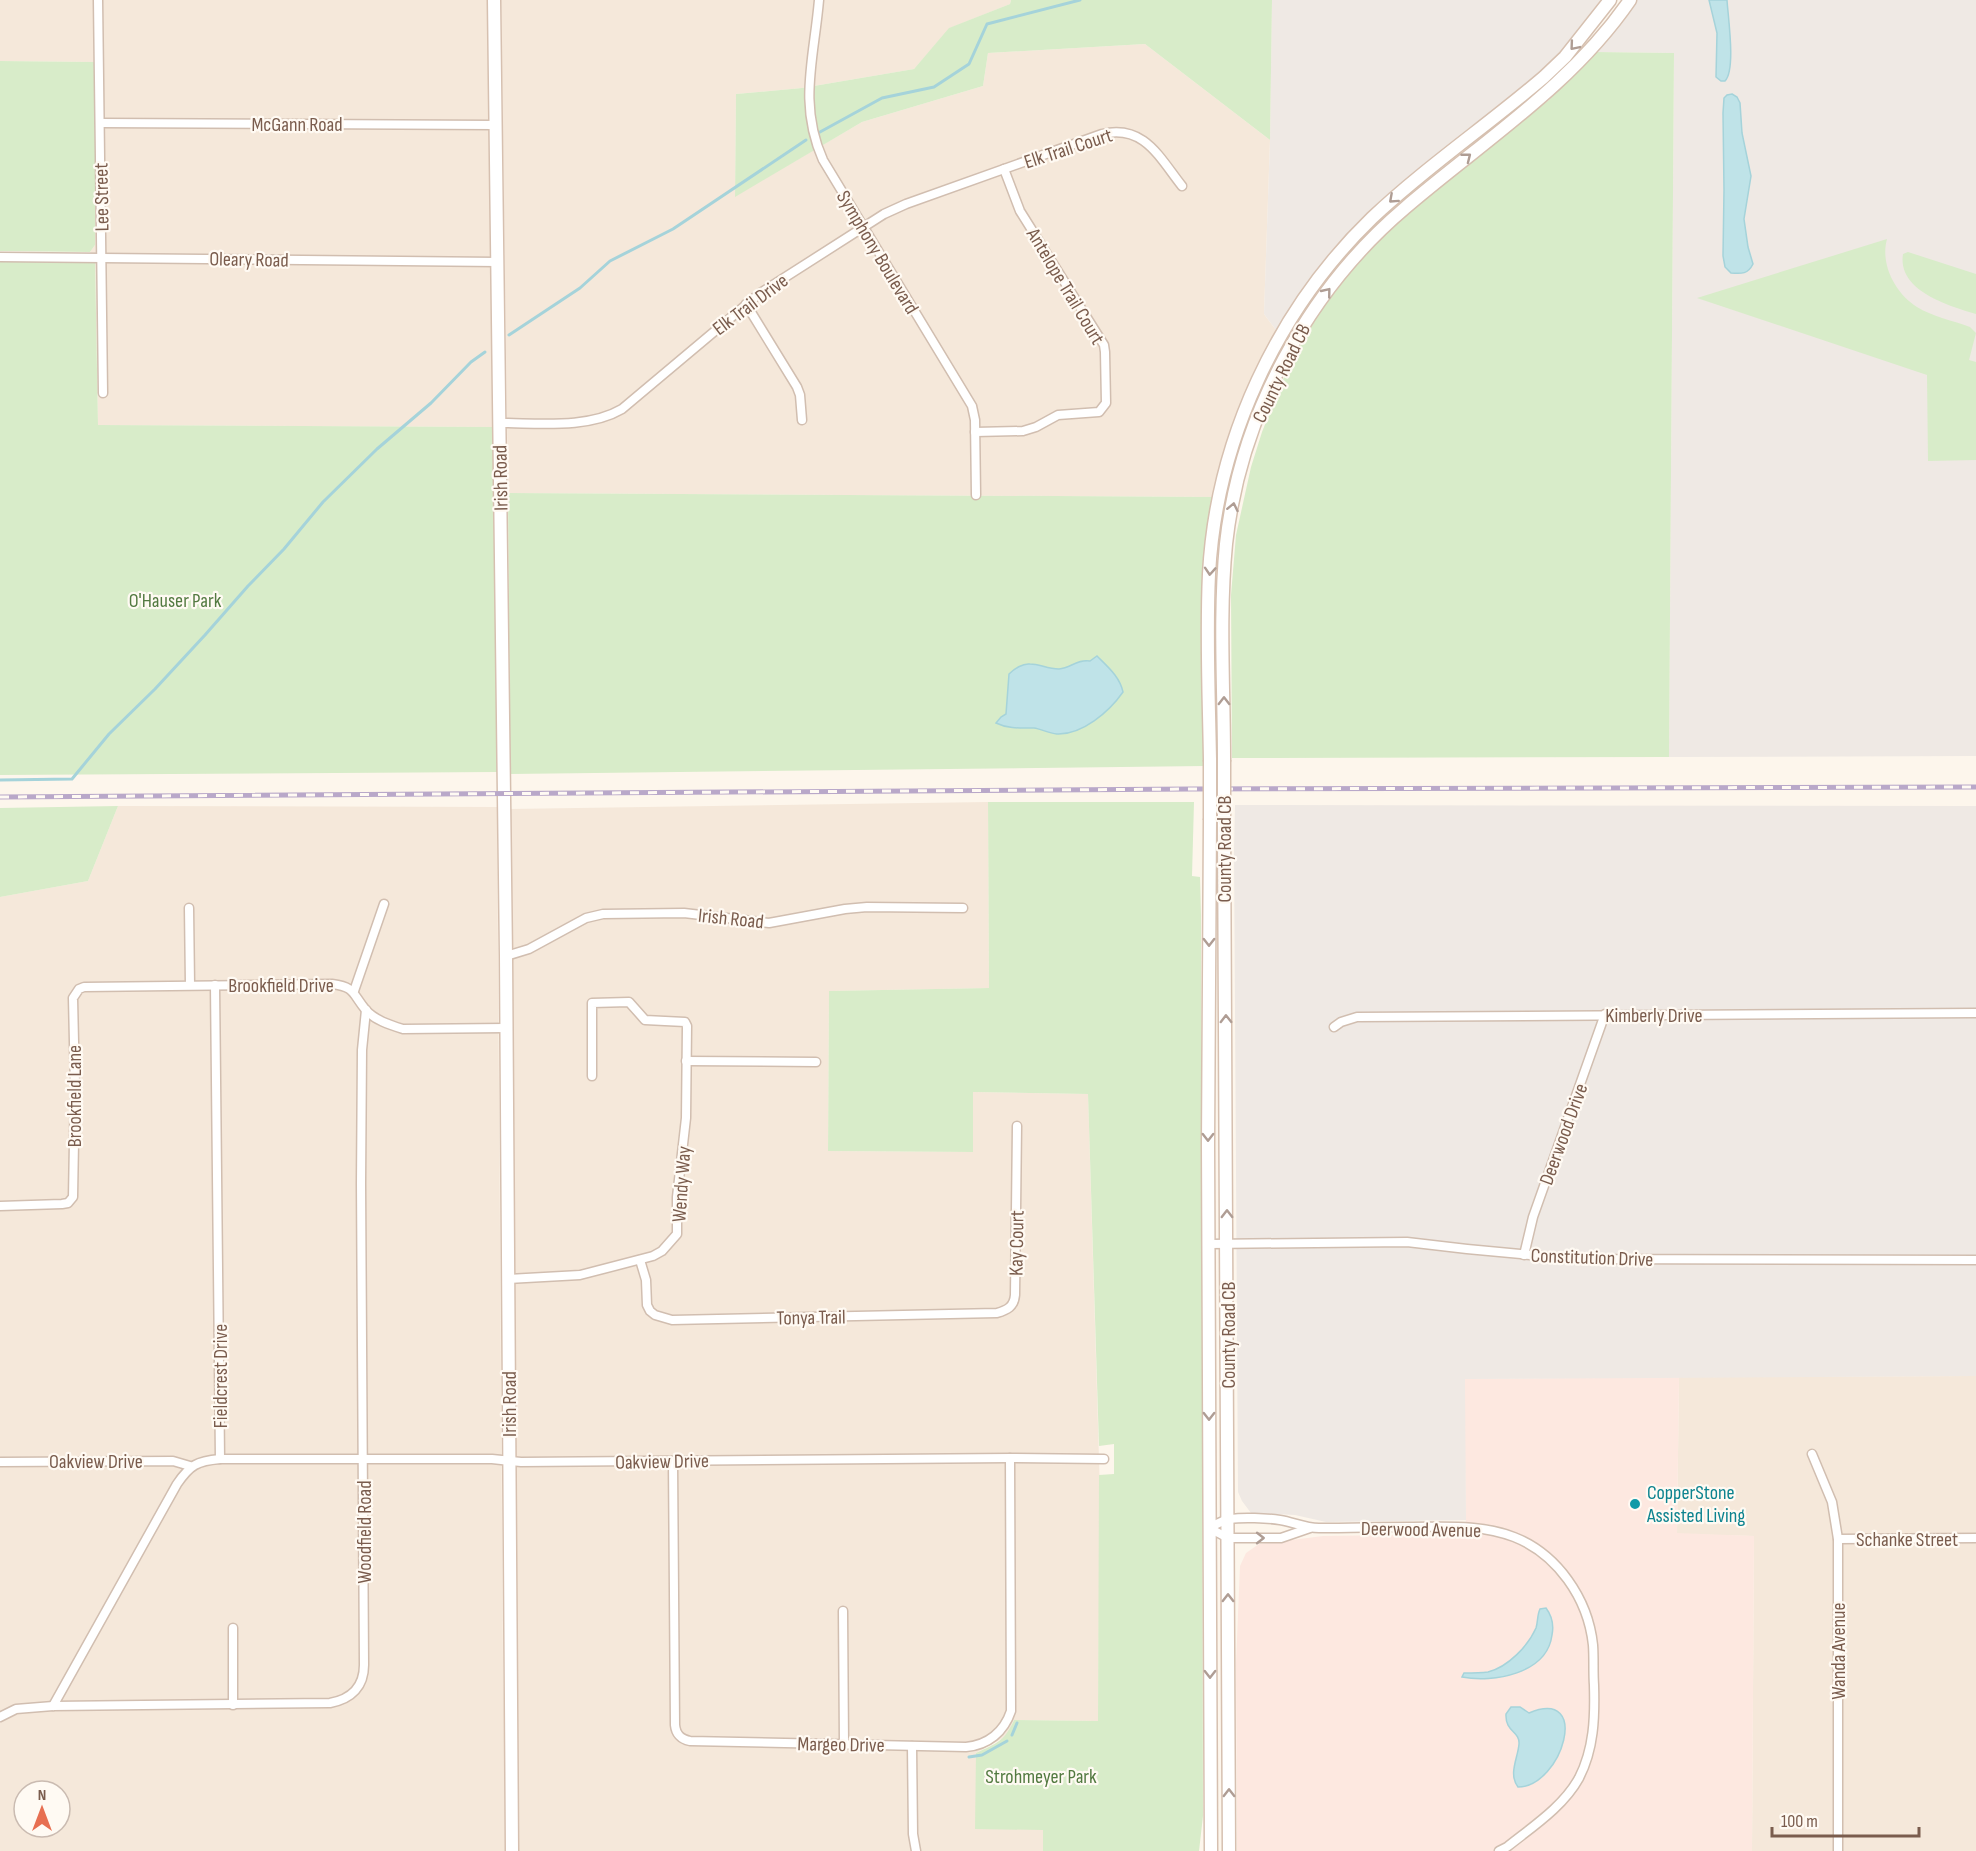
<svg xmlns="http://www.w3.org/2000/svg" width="1976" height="1851" viewBox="0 0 1976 1851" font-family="'Sofia Sans Condensed',sans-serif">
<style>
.residential{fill:#f5e8da;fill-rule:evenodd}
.commercial{fill:#fde8e0}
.industrial{fill:#efe9e4}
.green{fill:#d8ecc9}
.water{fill:#bfe3e8;stroke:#a5d3da;stroke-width:1.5}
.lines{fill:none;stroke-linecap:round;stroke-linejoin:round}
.stream{stroke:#a5d3da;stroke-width:3}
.street-casing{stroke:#d1beb0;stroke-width:11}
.secondary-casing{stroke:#d6c0b0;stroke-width:15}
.street{stroke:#fff;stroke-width:8}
.secondary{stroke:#fff;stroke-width:12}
.rail-casing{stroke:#b9a8c9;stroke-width:5}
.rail{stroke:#fffaf3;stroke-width:3;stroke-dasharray:9;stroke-linecap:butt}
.secondary-bridge-casing{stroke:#d6c0b0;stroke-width:15;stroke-linecap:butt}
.secondary-bridge{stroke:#fff;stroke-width:12}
.oneway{stroke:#af9d94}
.culture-dot{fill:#0f9aa8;stroke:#fffaf3;stroke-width:2}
.labels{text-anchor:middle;stroke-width:4.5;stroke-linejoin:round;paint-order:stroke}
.street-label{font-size:20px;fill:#7a5c4d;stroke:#fffaf3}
.park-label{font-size:20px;fill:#537a41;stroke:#fffaf3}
.culture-label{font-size:20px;fill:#0d838f;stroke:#fffaf3;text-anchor:start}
</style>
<rect width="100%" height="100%" fill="#fdf6ec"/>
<g class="residential">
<path d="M0 0H487L495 427 98 425 95 259 90 252 95 245V62L0 61Z"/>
<path d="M501 0H1011L1010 4 950 28 914 69 802 88 736 94 735 196 862 122 983 86 988 53 1145 44 1270 140 1264 314 1276 330 1260 368 1216 497 508 493Z"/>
<path d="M988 802 989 988 829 991 828 1151 973 1152V1092L1088 1094 1100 1492 1098 1721 1014 1720 1008 1734 1003 1738 976 1753 1043 1829V1851H518L516 1476 509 809Z"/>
<path d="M118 806 497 807 503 1668 507 1851H0V897L88 881ZM24 1791H60V1827H24Z"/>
<path d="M1976 1376V1851H1752L1754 1536 1677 1534 1679 1377Z"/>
</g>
<path class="commercial" d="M1679 1377 1677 1533 1754 1536 1752 1851H1237L1236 1663 1240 1566 1246 1553 1259 1544 1323 1536 1466 1534 1464 1379Z"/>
<g class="industrial">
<path d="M1272 0H1603L1570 42 1524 87 1380 201 1348 235 1312 277 1276 330 1264 314 1270 140Z"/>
<path d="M1637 0H1976V756L1669 757 1674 53 1596 52 1627 15Z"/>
<path d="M1235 805 1976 806V1376L1465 1379 1466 1520 1326 1522 1295 1515 1251 1513 1242 1501 1238 1492 1234 849Z"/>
</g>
<g class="green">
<path d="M1011 0H1272L1270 140 1145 44 988 53 983 86 862 122 735 197 736 94 802 88 914 69 949 28 1010 4Z"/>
<path d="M1596 52 1674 53 1669 757 1232 758 1231 595 1236 535 1251 467 1262 432 1288 367 1318 315 1361 258 1399 220 1437 187 1549 100Z"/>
<path d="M0 61 95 62V245L90 252 0 251Z"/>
<path d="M1887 239C1880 264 1895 293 1917 307 1931 316 1954 321 1970 327L1976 333 1969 360 1976 362V460L1928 461 1927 375 1697 298Z"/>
<path d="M1908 252 1976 274V314C1950 306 1897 291 1903 254Z"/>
<path d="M0 257 95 259 98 425 495 427 497 772 0 775Z"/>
<path d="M508 493 1216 497 1205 766 510 774Z"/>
<path d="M988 802H1194L1192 876 1200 877 1201 915 1203 1816 1199 1851H1043V1830L975 1829 976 1753C997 1743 1004 1742 1014 1720L1098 1721 1099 1475 1114 1474V1444L1099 1446 1088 1094 973 1092V1152L828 1151 829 991 989 988Z"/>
<path d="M118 806 88 881 0 897V808Z"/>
</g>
<g class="water">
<path d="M1709 0H1727C1728 17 1736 70 1725 81H1721L1716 77 1717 33Z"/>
<path d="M1732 94 1737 97 1740 103 1742 133 1751 176 1744 219 1748 247 1753 264C1748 274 1742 274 1731 273L1725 267 1723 256 1724 190 1723 113 1724 98 1727 95Z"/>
<path d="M1097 656C1108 667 1120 677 1123 692 1109 712 1082 735 1057 734 1048 733 1041 729 1034 728 1021 728 1008 729 996 723L1001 717 1006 714 1009 674C1014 669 1023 663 1030 664 1040 664 1047 669 1059 669 1071 668 1077 659 1090 661Z"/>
<path d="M1546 1608C1552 1616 1554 1625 1552 1635 1547 1674 1493 1683 1462 1677L1464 1673C1472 1673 1480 1673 1488 1672 1508 1667 1528 1646 1536 1628 1538 1622 1537 1615 1540 1609Z"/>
<path d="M1511 1707H1520L1529 1713C1592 1687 1562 1787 1518 1787 1508 1774 1518 1758 1519 1744 1520 1731 1505 1732 1506 1714Z"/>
</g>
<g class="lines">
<g class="stream">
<path d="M820 132 882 98 934 87 969 64 987 24 1080 0"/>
<path d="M509 335 580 288 610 261 673 229 806 140"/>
<path d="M0 780 72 779 109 734 155 689 205 635 248 586 284 549 323 502 377 449 431 403 471 362 485 352"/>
<path d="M1012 1735 1017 1723"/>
<path d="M969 1757 982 1755 1007 1741"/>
</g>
<g class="street-casing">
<g id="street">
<path d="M98 0 103 393"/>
<path d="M819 0C814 59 798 104 823 160L972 406 975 420 976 495"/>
<path d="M100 123 495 125"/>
<path d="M0 257 498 262"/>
<path d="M746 304 797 387 800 395 802 420"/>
<path d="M500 423C539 423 588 429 622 409L759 294 884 214 906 204 1102 134C1144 124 1159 157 1182 186"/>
<path d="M975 432 1023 431 1036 427 1058 415 1099 412 1106 403 1105 352 1104 345 1020 211 1004 169"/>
<path d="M189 908 190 985"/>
<path d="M506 956 529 949 586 918 603 914 684 913 769 923 845 909 867 907 963 908"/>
<path d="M215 985 220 1459"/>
<path d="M354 991 384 904"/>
<path d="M1334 1027 1341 1022 1357 1017 1976 1013"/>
<path d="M686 1061 816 1062"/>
<path d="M0 1206 62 1204 68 1203 73 1197 75 1086 73 998 79 989 84 987 332 984C355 987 352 993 365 1009 374 1020 390 1025 403 1029L506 1028"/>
<path d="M1210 1244 1407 1242 1467 1249 1573 1259 1976 1260"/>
<path d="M1524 1255 1533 1217 1605 1014"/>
<path d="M640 1260 646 1280 647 1305 650 1311 655 1315 672 1320 997 1313C1007 1310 1014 1307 1015 1295L1017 1126"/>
<path d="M508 1279 580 1275 653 1256 662 1251 677 1234V1197L686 1118 687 1026 685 1022 645 1020 629 1002 592 1003V1076"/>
<path d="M1812 1454 1832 1502 1838 1539V1851"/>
<path d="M673 1461 675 1725C676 1735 681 1739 690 1741L966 1747C988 1745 1004 1732 1011 1711L1010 1458"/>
<path d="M0 1462 173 1461 190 1466"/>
<path d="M1209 1528C1215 1525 1223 1520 1230 1519 1243 1517 1266 1518 1280 1520 1293 1522 1305 1528 1319 1528 1350 1528 1380 1527 1410 1527 1445 1527 1481 1524 1514 1537 1557 1554 1588 1598 1593 1645 1594 1658 1593 1672 1594 1685 1595 1717 1594 1749 1579 1778 1563 1807 1532 1827 1507 1847L1499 1851"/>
<path d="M1209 1528 1228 1538H1281L1310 1528"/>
<path d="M1838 1539 1976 1538"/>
<path d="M843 1611 844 1744"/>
<path d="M233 1628V1705"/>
<path d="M53 1706 177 1484C190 1465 197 1461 220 1459H492L521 1462 1010 1458 1104 1459"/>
<path d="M0 1717 16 1709 53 1706 330 1703C352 1699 364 1686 364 1665L361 1183 362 1050 366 1010"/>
<path d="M912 1746 913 1834 916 1851"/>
</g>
</g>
<g class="secondary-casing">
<g id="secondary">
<path d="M494 0 506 956 512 1851"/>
<path d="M1210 760C1209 699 1206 636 1209 574 1216 441 1277 310 1372 218 1426 167 1488 125 1544 77L1565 57 1610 0"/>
<path d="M1224 760C1224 688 1219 616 1226 544 1240 416 1307 291 1405 208 1483 141 1571 86 1630 0"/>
<path d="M1210 820 1208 1144 1211 1851"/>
<path d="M1224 820 1229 1851"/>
</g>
</g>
<use href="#street" class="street"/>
<use href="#secondary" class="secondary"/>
<g class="rail-casing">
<path id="rail" d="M0 797 1192 789 1976 787"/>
</g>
<use href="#rail" class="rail"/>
<g class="secondary-bridge-casing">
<g id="secondary-bridge">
<path d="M1210 760V820"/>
<path d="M1224 760V820"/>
</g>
</g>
<use href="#secondary-bridge" class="secondary-bridge"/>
</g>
<defs><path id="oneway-chevron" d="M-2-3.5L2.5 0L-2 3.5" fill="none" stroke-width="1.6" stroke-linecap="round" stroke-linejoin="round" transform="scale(1.5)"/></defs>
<g class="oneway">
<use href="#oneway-chevron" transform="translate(1574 46) rotate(130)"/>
<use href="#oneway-chevron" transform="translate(1467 157) rotate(-38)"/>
<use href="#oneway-chevron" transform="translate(1393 199) rotate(138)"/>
<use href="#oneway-chevron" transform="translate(1327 292) rotate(-51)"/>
<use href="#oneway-chevron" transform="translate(1233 507) rotate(-78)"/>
<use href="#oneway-chevron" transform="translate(1210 571) rotate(94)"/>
<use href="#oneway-chevron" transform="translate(1224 701) rotate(-90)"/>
<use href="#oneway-chevron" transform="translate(1209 942) rotate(90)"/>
<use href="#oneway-chevron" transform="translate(1226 1019) rotate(-91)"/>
<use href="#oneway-chevron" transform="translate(1208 1137) rotate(90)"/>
<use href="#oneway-chevron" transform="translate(1227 1214) rotate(-90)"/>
<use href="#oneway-chevron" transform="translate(1209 1416) rotate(90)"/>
<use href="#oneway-chevron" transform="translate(1260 1538)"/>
<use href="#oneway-chevron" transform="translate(1228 1598) rotate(-90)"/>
<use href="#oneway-chevron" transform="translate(1210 1674) rotate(90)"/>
<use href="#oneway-chevron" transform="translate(1229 1793) rotate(-90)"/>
</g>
<circle class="culture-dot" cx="1635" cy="1504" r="6"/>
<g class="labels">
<g class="street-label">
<text x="297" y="131">McGann Road</text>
<text transform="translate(1068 148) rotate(-18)" y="7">Elk Trail Court</text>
<text transform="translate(101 197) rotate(-91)" y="7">Lee Street</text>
<text transform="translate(878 252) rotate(59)" y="7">Symphony Boulevard</text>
<text transform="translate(249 259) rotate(1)" y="7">Oleary Road</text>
<text transform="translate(1066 286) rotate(59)" y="7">Antelope Trail Court</text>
<text transform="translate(750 304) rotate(-37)" y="7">Elk Trail Drive</text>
<text transform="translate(1281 373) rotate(-64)" y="7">County Road CB</text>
<text transform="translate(500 478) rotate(-91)" y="7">Irish Road</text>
<text transform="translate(1224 849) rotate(-90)" y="7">County Road CB</text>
<text transform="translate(731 918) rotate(6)" y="7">Irish Road</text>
<text x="281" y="992">Brookfield Drive</text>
<text x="1654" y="1022">Kimberly Drive</text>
<text transform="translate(74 1096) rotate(-90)" y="7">Brookfield Lane</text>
<text transform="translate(1563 1134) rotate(-70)" y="7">Deerwood Drive</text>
<text transform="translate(681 1184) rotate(-86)" y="7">Wendy Way</text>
<text transform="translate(1016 1243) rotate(-89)" y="7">Kay Court</text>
<text transform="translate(1592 1257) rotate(2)" y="7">Constitution Drive</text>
<text transform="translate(811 1317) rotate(-1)" y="7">Tonya Trail</text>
<text transform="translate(1228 1335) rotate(-90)" y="7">County Road CB</text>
<text transform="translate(220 1376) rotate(-90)" y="7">Fieldcrest Drive</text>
<text transform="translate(509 1404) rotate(-90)" y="7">Irish Road</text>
<text x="96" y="1468">Oakview Drive</text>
<text transform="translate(662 1461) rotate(-1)" y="7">Oakview Drive</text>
<text transform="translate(1421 1529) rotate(1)" y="7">Deerwood Avenue</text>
<text transform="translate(364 1532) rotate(-90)" y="7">Woodfield Road</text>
<text x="1907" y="1546">Schanke Street</text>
<text transform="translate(1838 1651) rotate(-90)" y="7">Wanda Avenue</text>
<text transform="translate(841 1744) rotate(1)" y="7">Margeo Drive</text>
</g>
<g class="park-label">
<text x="175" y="607">O'Hauser Park</text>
<text x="1041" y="1783">Strohmeyer Park</text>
</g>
<g class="culture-label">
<text x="1647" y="1499">CopperStone<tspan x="1647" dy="23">Assisted Living</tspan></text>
</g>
</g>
<g transform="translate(42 1809)"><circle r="28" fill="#fffaf3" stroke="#cabbb1" stroke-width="1.5"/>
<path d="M0-4.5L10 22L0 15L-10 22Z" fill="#e76f51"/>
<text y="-9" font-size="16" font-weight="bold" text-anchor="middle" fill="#7a5c4d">N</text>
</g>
<path d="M1772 1827v9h147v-9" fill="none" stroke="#7a5c4d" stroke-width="3"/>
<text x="1781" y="1827" font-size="18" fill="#7a5c4d" stroke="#fffaf3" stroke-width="4.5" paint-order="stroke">100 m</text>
</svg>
